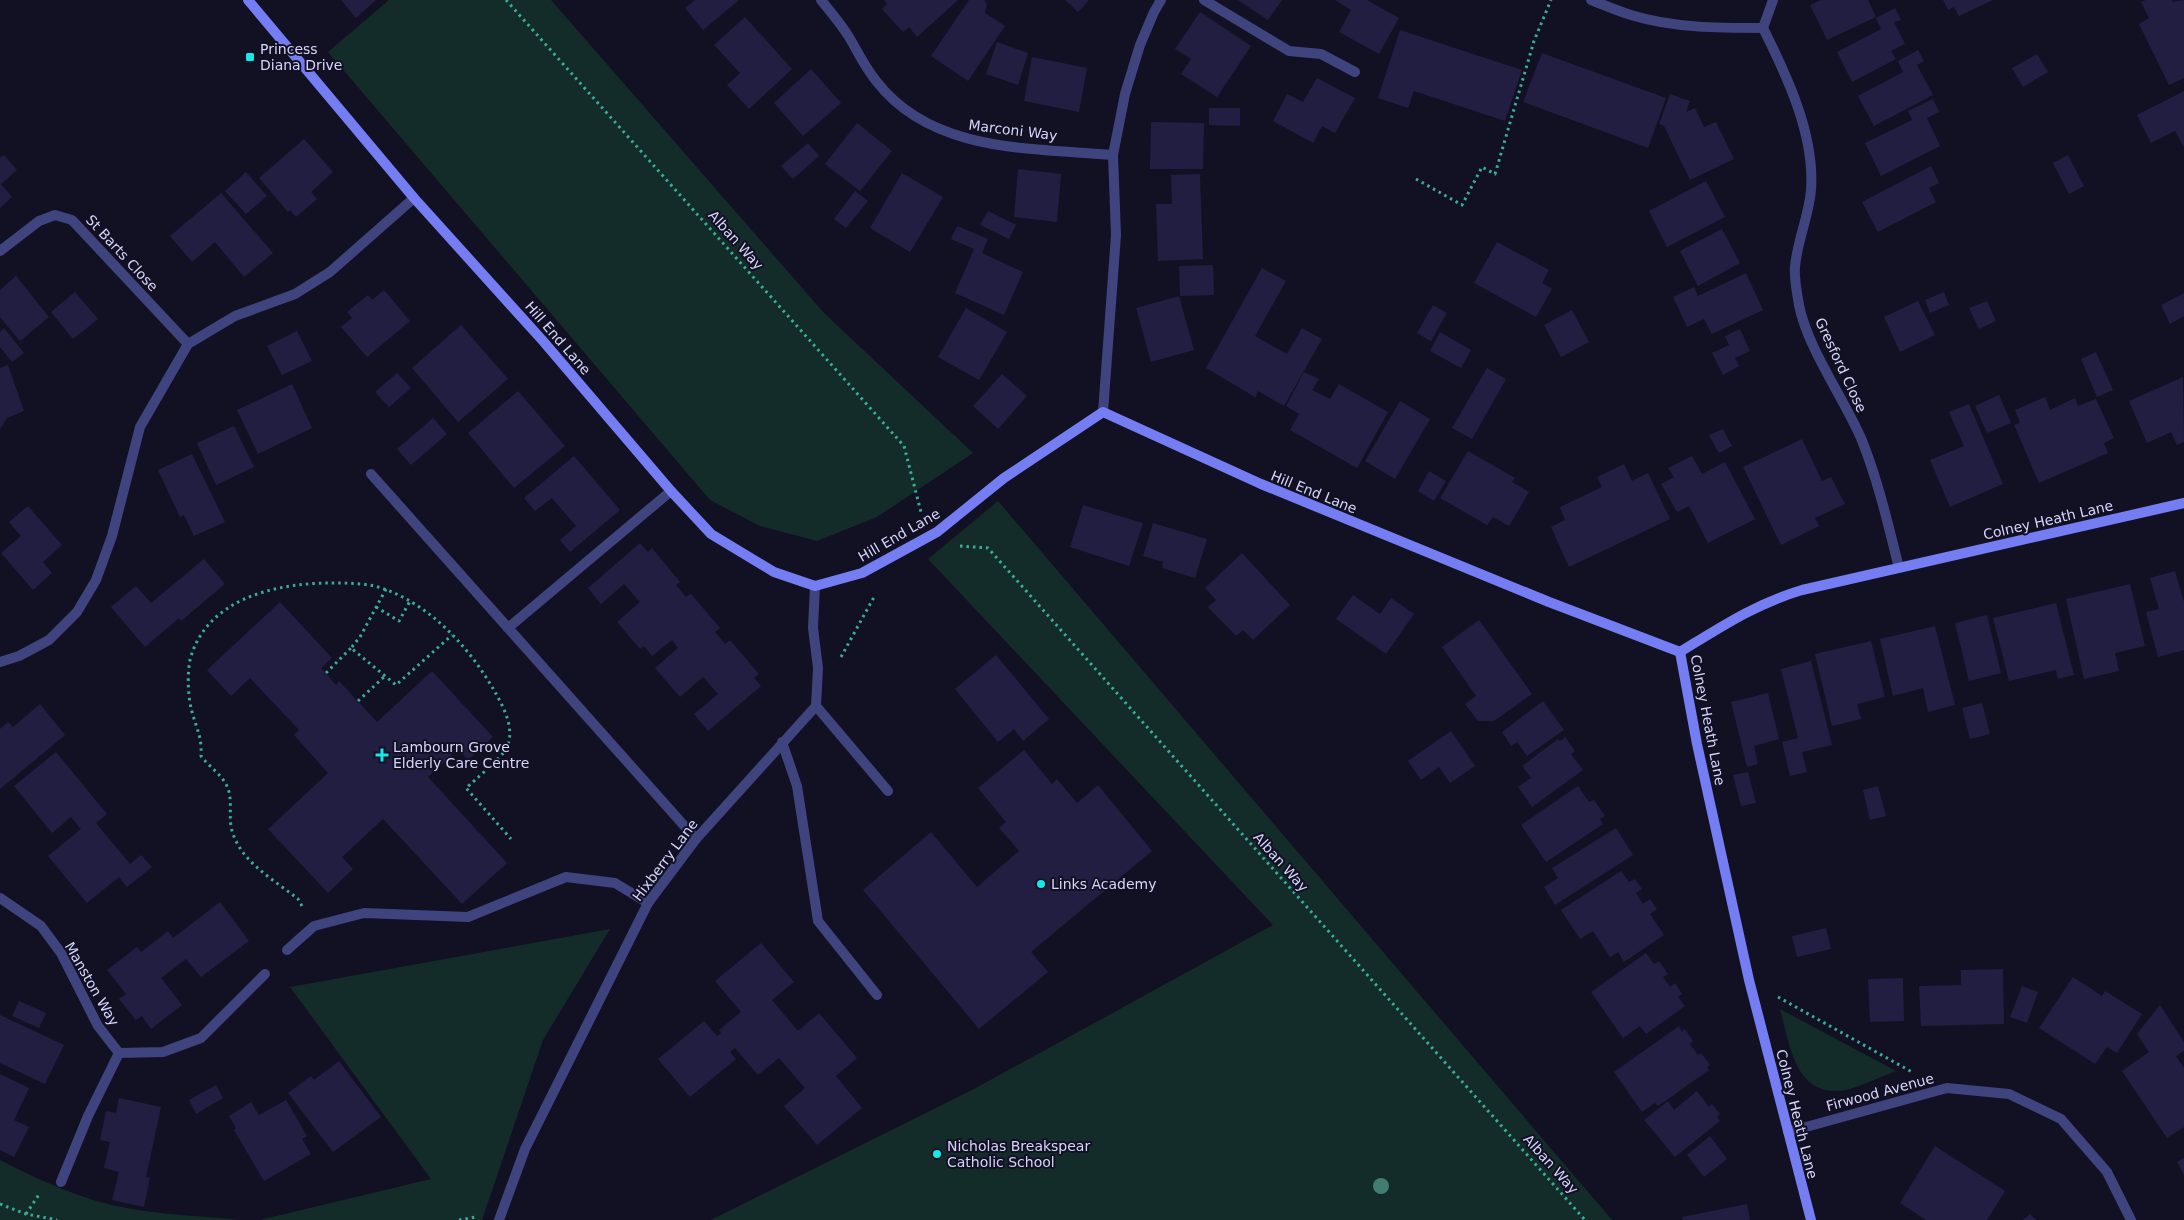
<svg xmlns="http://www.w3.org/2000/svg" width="2184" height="1220" viewBox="0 0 2184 1220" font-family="'DejaVu Sans',sans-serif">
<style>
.green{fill:#142c29}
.building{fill:#221e42}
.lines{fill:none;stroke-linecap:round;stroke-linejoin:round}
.path{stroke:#39ac9a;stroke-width:3;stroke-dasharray:2.5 4;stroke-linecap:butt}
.lane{stroke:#3f437e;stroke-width:10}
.street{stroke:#3f437e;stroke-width:10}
.secondary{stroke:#757df3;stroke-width:10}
.tree{fill:#417d71}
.poi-dot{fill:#14e8e9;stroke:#121023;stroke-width:2}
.labels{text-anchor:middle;stroke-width:4;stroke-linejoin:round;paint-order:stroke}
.poi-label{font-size:14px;fill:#d6d5fc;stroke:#121023;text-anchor:start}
.street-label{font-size:14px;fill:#d6d5fc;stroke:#121023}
</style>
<rect width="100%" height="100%" fill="#121023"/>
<g class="green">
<path d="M389 0H551L824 313 973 453 877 517 817 541 760 526 710 500 328 52Z"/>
<path d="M998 501 1612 1220H711L974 1089 1273 925 928 559Z"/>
<path d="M610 929 543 1040 482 1220H260L431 1179 290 987Z"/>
<path d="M1780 1009 1896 1071C1880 1077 1862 1086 1846 1090 1795 1099 1790 1045 1780 1009Z"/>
<path d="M0 1160C39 1180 82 1200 126 1208 163 1215 202 1216 240 1220H0Z"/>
</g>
<g class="building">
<path d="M341 0H376L356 18Z"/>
<path d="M695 0H739L703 30 685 8Z"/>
<path d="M884 0H958L917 37 909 27 903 32 882 9 887 4Z"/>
<path d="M969 0H984L987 4 985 13 1005 26 968 81 931 56Z"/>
<path d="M1065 0H1089L1078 12Z"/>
<path d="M1238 0H1282L1268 20Z"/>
<path d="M1335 0H1367L1399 18 1379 54 1339 32 1351 10Z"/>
<path d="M1821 0H1868L1876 17 1827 40 1810 5Z"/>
<path d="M1943 0H1993L1959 16 1954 7 1948 10Z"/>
<path d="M2146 0H2172L2173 2 2184 0V78L2169 85 2139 24 2149 18 2141 2Z"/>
<path d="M1895 8 1901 20 1894 22 1905 44 1891 51 1896 59 1852 82 1837 52 1881 29 1876 18Z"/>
<path d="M1200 12 1251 46 1217 97 1181 74 1191 59 1175 49Z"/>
<path d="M745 17 792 69 749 109 727 85 740 73 714 45Z"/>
<path d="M1400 30 1522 70 1505 121 1414 91 1408 108 1378 98Z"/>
<path d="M997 42 1028 53 1018 85 986 74Z"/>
<path d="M1918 50 1924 61 1917 65 1933 95 1874 126 1858 96 1903 72 1898 61Z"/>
<path d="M1542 53 1666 98 1648 148 1523 102Z"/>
<path d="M2037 54 2048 72 2023 87 2012 68Z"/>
<path d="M1032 57 1087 68 1079 112 1024 101Z"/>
<path d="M811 69 841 103 803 136 774 103Z"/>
<path d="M1317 78 1355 98 1335 133 1322 126 1313 143 1273 121 1287 94 1303 102Z"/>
<path d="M2184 91V147L2175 131 2151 143 2137 115Z"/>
<path d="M1670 94 1690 101 1686 112 1695 108 1704 127 1716 122 1734 159 1690 180 1664 126 1659 124Z"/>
<path d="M1933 99 1939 112 1927 118 1940 146 1881 176 1865 143 1912 120 1908 111Z"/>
<path d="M1209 108H1240V126L1209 125Z"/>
<path d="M1151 122 1204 123 1203 169H1150Z"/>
<path d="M857 123 892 151 860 191 825 164Z"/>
<path d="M304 139 333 172 311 192 317 199 296 217 290 210 288 212 259 178Z"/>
<path d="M808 143 819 156 793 179 781 166Z"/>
<path d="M4 155 17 170 1 184 12 197 0 208V158Z"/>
<path d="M2068 155 2084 186 2069 194 2053 163Z"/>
<path d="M1931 166 1939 183 1929 188 1936 202 1878 232 1862 202Z"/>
<path d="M1018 169 1061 174 1057 222 1014 217Z"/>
<path d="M246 172 267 196 246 214 225 191Z"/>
<path d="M902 173 943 197 910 252 870 228Z"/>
<path d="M1200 174 1203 259 1158 261 1156 204H1172L1171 175Z"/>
<path d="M1706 181 1725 217 1667 247 1649 211Z"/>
<path d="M855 191 868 201 846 228 834 219Z"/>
<path d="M221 193 273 253 244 277 215 242 192 262 170 236Z"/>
<path d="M988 211 1016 225 1009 239 980 225Z"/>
<path d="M957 226 988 239 982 253 1023 272 1004 315 955 293 974 249 951 239Z"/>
<path d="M1722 229 1740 263 1698 286 1680 251Z"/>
<path d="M1497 242 1549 270 1542 283 1552 289 1536 317 1474 283Z"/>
<path d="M1213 265 1214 295 1180 296 1179 266Z"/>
<path d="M1262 268 1286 281 1255 336 1287 354 1302 328 1322 339 1284 406 1258 391 1255 397 1206 368Z"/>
<path d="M1746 273 1763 310 1712 334 1704 319 1687 327 1673 297 1694 287 1698 296Z"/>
<path d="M16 276 49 317 20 341 0 317V290Z"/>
<path d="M384 290 410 321 367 357 341 327 352 318 347 312 368 295 372 300Z"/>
<path d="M75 292 98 319 73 339 51 312Z"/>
<path d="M1944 292 1949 305 1930 313 1925 300Z"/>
<path d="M2184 293V316L2170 324 2161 305Z"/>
<path d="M1179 296 1194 350 1151 362 1136 308Z"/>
<path d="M1918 301 1935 335 1900 352 1884 317Z"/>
<path d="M1987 301 1996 321 1979 329 1969 308Z"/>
<path d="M1433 305 1447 313 1431 341 1417 333Z"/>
<path d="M966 308 1007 332 979 380 938 357Z"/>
<path d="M1572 310 1589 342 1561 357 1544 325Z"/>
<path d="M461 325 508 379 458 422 412 368Z"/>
<path d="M4 328 24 353 12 362 0 347V332Z"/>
<path d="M1740 329 1750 351 1735 358 1739 366 1723 375 1712 353 1729 345 1725 336Z"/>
<path d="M297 331 312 361 282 375 267 346Z"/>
<path d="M1440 332 1471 350 1461 368 1430 351Z"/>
<path d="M2096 352 2113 390 2097 397 2081 359Z"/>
<path d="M8 365 24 411 7 418 0 429V368Z"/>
<path d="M1487 368 1506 379 1472 439 1452 428Z"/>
<path d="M1304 372 1319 379 1312 390 1330 399 1339 384 1388 412 1357 468 1290 430 1299 414 1286 406Z"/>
<path d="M397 373 411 388 389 407 375 392Z"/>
<path d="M1002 374 1027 396 998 429 973 406Z"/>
<path d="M2183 377 2184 442 2177 445 2171 432 2147 443 2129 401Z"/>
<path d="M292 384 312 428 258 454 237 410Z"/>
<path d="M518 391 565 446 514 488 468 433Z"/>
<path d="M1999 395 2011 423 1987 433 1975 406Z"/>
<path d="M2045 397 2050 410 2075 398 2078 406 2096 399 2114 438 2104 443 2108 453 2039 483 2014 425 2020 423 2015 410Z"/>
<path d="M1400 401 1430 419 1395 479 1365 461Z"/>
<path d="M1969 404 2003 484 1950 507 1930 460 1964 446 1949 412Z"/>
<path d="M433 418 447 434 411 465 397 449Z"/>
<path d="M234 426 254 467 216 485 197 443Z"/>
<path d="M1723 429 1732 446 1719 453 1709 435Z"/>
<path d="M1802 439 1822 481 1831 477 1845 504 1815 518 1819 526 1781 545 1743 467Z"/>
<path d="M1468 451 1515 478 1512 482 1529 492 1509 526 1493 517 1487 525 1440 498Z"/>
<path d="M192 454 225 522 194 536 184 515 180 517 158 470Z"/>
<path d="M574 456 620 510 570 552 560 540 576 526 552 498 535 511 524 498Z"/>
<path d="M1692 456 1702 474 1725 462 1755 519 1708 543 1689 506 1677 512 1661 484 1674 477 1668 468Z"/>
<path d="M1624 464 1632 481 1648 473 1670 519 1569 567 1551 527 1565 520 1560 507 1602 487 1597 477Z"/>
<path d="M1429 471 1446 481 1434 501 1418 491Z"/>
<path d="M1083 505 1143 523 1129 566 1070 547Z"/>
<path d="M28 506 62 545 43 562 52 573 33 590 1 553 21 536 9 522Z"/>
<path d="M1153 523 1207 539 1195 578 1162 568 1163 562 1143 556Z"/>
<path d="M640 543 648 552 652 548 680 582 676 585 686 597 691 594 720 628 715 632 725 644 730 640 759 674 754 678 761 686 708 731 694 714 718 694 703 677 680 697 655 668 678 648 672 640 652 656 644 646 640 649 617 622 640 602 624 584 601 604 588 588Z"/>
<path d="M1242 553 1290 605 1253 640 1243 630 1236 636 1208 607 1216 600 1205 588Z"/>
<path d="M204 559 225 584 181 621 179 618 145 647 111 607 136 586 151 603Z"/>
<path d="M2175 571 2184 602V650L2158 657 2146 612 2159 609 2150 578Z"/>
<path d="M2130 584 2145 646 2115 653 2119 671 2084 679 2066 599Z"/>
<path d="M1353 595 1380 614 1391 598 1414 614 1386 654 1336 619Z"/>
<path d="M280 602 332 658 321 668 336 685 339 681 377 722 432 671 493 737 468 760 458 749 428 777 507 863 462 904 383 819 342 857 353 869 328 893 268 829 328 773 294 735 299 730 250 678 231 696 207 670Z"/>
<path d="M2056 603 2074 675 2058 679 2056 670 2009 681 1993 618Z"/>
<path d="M1987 615 2001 673 1969 681 1955 623Z"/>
<path d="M1479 620 1532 694 1494 721H1478L1465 704 1476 696 1442 647Z"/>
<path d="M1935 626 1955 705 1928 712 1923 688 1893 696 1880 639Z"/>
<path d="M1871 641 1885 697 1857 704 1861 719 1832 726 1815 654Z"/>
<path d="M996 655 1049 719 1023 741 1014 729 998 742 955 689Z"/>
<path d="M1811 661 1832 745 1802 752 1807 772 1790 776 1782 742 1798 738 1781 669Z"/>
<path d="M1768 693 1779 739 1754 746 1758 764 1747 767 1731 702Z"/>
<path d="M1543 701 1564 730 1527 756 1517 742 1511 746 1502 732Z"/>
<path d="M1982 703 1990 734 1970 739 1962 708Z"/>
<path d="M40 704 65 735 0 789V729L8 722 13 727Z"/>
<path d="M1451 731 1475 766 1450 783 1439 767 1421 780 1408 761Z"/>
<path d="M1565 737 1575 751 1571 754 1583 770 1532 807 1518 787 1531 778 1522 766 1558 739 1560 741Z"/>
<path d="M1024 750 1052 784 1057 779 1077 803 1098 785 1152 851 1031 952 1048 972 979 1029 863 890 931 832 977 887 1019 851 999 828 1006 822 978 788Z"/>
<path d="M56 752 107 814 96 823 130 864 141 855 152 867 127 887 119 877 87 903 48 856 81 829 71 817 52 833 14 786Z"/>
<path d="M1748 772 1756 803 1741 806 1733 775Z"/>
<path d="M1578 786 1589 802 1594 800 1605 816 1600 819 1603 824 1546 862 1521 825Z"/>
<path d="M1878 786 1886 816 1870 820 1863 790Z"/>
<path d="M1616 828 1633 855 1555 905 1544 887 1558 878 1552 868Z"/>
<path d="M1621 871 1629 882 1635 879 1642 889 1636 893 1643 904 1650 899 1657 909 1650 914 1664 935 1624 962 1618 952 1610 957 1593 931 1580 939 1561 910Z"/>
<path d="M220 902 249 941 201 977 186 959 161 978 182 1005 151 1029 142 1016 136 1020 119 999 126 994 107 970 137 947 141 952 168 931 173 938Z"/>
<path d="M1826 928 1831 949 1797 957 1792 936Z"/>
<path d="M761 943 794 982 772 1000 798 1031 819 1013 857 1058 836 1076 862 1108 817 1145 784 1106 805 1088 779 1058 758 1075 735 1048 730 1052 736 1059 690 1097 658 1059 704 1021 717 1036 721 1033 719 1030 741 1012 715 981Z"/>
<path d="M1646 953 1654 964 1659 961 1668 974 1663 977 1670 987 1675 983 1682 994 1678 997 1685 1006 1646 1034 1640 1026 1623 1038 1591 992Z"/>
<path d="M2003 969 2004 1024 1921 1026 1919 986 1961 985V970Z"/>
<path d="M2073 977 2102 996 2105 991 2142 1014 2117 1053 2107 1047 2095 1064 2039 1028Z"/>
<path d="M1903 978 1904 1021 1870 1022 1868 979Z"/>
<path d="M2022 986 2038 992 2027 1023 2010 1017Z"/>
<path d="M19 1001 46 1013 39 1028 12 1016Z"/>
<path d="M2160 1005 2184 1042V1051L2176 1056 2184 1068V1127L2167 1138 2122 1071 2149 1052 2137 1034Z"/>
<path d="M0 1015 64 1045 45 1084 0 1063Z"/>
<path d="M1679 1026 1682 1032 1685 1029 1693 1041 1690 1044 1698 1055 1701 1053 1710 1065 1707 1067 1709 1070 1658 1106 1655 1103 1642 1112 1614 1072Z"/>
<path d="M339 1061 381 1117 333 1152 288 1093 311 1076 314 1080Z"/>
<path d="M0 1074 29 1088 14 1120 29 1127 14 1157 0 1150Z"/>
<path d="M216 1085 223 1098 196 1114 189 1100Z"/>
<path d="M1697 1091 1709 1107 1712 1104 1720 1114 1717 1117 1720 1121 1675 1157 1644 1120 1668 1101 1674 1110Z"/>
<path d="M119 1098 161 1107 146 1177 150 1178 144 1207 112 1200 119 1172 104 1168 110 1142 100 1140 106 1111 116 1113Z"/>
<path d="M286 1100 307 1136 302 1139 311 1154 264 1181 234 1130 236 1128 229 1116 251 1102 259 1115Z"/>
<path d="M1710 1136 1727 1159 1704 1177 1687 1155Z"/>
<path d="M1935 1146 2005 1191 1987 1220H1926L1900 1203Z"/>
<path d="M2184 1158V1175L2177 1162Z"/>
<path d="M1747 1204 1750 1220H1683L1682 1217Z"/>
<path d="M2030 1214 2036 1220H2023Z"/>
</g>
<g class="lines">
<g class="path">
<path d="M506 0 904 446 921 512"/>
<path d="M1416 179 1462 205 1482 167 1495 174 1534 41 1551 0"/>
<path d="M960 546 988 548 1585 1220"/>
<path d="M386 589 360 637 351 648 396 685 452 635"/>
<path d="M376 607 399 621 410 601"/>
<path d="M841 657 874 597"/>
<path d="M326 673 351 648"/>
<path d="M358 701 385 676"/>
<path d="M302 906 298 899C277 882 248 866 236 841 226 821 233 810 229 792 225 776 211 769 201 756 202 737 197 730 192 712 188 697 187 676 190 660 206 598 277 583 331 583 350 583 370 583 387 590 434 608 471 650 495 692 504 708 516 730 506 749 503 756 474 781 466 788L511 839"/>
<path d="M1778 997 1912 1072"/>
<path d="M0 1204 26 1214 57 1220"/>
<path d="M26 1214 40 1193"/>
<path d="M459 1220 476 1217"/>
</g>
<g class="lane">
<path d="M1204 0 1289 51 1321 54 1355 72"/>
<path d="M371 474 696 839"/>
<path d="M508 628 671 491"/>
<path d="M816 706 888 791"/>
<path d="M782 742 797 786 818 921 877 995"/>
</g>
<g class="street">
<path d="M821 0C831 12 841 24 849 37 858 52 865 68 877 82 932 153 1032 148 1113 155"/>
<path d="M1591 0C1604 5 1618 11 1631 15 1673 28 1719 28 1763 28L1773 0"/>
<path d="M1763 28C1787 76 1815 135 1811 190 1809 216 1797 241 1795 267 1794 279 1797 293 1799 305 1807 347 1843 397 1861 438 1878 480 1888 524 1899 568"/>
<path d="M0 251 39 221 55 215 72 220 188 344"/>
<path d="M1103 412 1116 235 1113 155 1125 94 1140 45 1154 12 1161 0"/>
<path d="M0 662 19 656 49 640 77 612 96 580 112 536 140 427 188 344 235 316 295 294 330 272 414 198"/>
<path d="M0 898 41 926 61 953 98 1026 119 1053 88 1116 61 1182"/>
<path d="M287 950 314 926 364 913 468 917 566 877 615 883 648 903"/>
<path d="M119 1053 163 1052 201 1038 265 974"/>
<path d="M1788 1132 1947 1088 2009 1094 2061 1119 2107 1172 2131 1220"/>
<path d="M499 1220 525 1149 648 903 696 839 816 706 818 668 813 628 815 586"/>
</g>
<g class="secondary">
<path d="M248 0 414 198 543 341 671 491 711 534 774 572 815 586 862 573 937 532 1004 478 1103 412 1261 484 1549 602 1680 652"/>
<path d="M1680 652 1697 744 1749 980 1811 1220"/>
<path d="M1680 652C1721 627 1755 604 1802 590L2184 503"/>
</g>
</g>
<circle class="tree" cx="1381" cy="1186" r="8"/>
<g class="poi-dot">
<rect x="245" y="52" width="10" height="10" rx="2.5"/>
<path d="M379.5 747.5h5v5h5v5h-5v5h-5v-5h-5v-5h5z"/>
<circle cx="1041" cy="884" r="5"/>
<circle cx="937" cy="1154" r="5"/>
</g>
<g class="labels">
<g class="poi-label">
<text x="260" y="54">Princess<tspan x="260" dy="16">Diana Drive</tspan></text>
<text x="393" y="752">Lambourn Grove<tspan x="393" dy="16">Elderly Care Centre</tspan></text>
<text x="1051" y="889">Links Academy</text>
<text x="947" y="1151">Nicholas Breakspear<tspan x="947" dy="16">Catholic School</tspan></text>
</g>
<g class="street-label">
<text transform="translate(1013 130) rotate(7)" y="5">Marconi Way</text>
<text transform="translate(736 240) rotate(48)" y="5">Alban Way</text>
<text transform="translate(122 253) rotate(47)" y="5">St Barts Close</text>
<text transform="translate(558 338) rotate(49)" y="5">Hill End Lane</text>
<text transform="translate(1841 365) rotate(65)" y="5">Gresford Close</text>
<text transform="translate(1314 492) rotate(22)" y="5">Hill End Lane</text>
<text transform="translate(2048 520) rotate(-13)" y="5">Colney Heath Lane</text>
<text transform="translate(899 535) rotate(-30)" y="5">Hill End Lane</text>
<text transform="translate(1708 720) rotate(79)" y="5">Colney Heath Lane</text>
<text transform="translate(665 860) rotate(-53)" y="5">Hixberry Lane</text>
<text transform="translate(1281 862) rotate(48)" y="5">Alban Way</text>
<text transform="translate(92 984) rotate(60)" y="5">Manston Way</text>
<text transform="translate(1880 1092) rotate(-15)" y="5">Firwood Avenue</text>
<text transform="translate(1797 1114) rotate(76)" y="5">Colney Heath Lane</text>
<text transform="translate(1551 1164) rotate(48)" y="5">Alban Way</text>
</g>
</g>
</svg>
